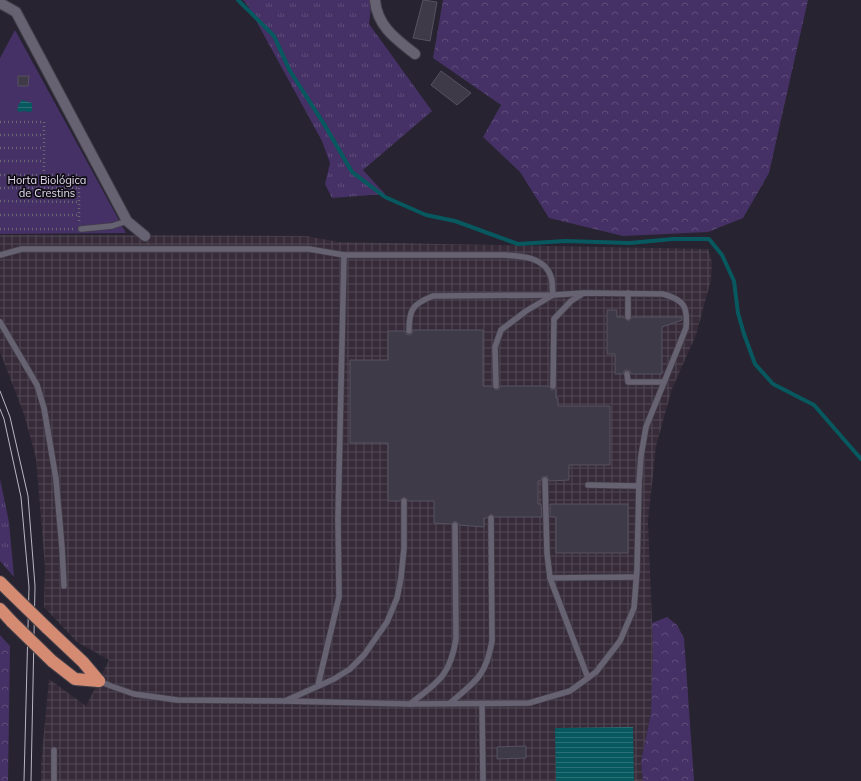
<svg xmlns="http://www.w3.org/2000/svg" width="861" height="781" viewBox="0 0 861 781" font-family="Mulish,sans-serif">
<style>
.industrial{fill:url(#industrial-grid)}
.grass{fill:url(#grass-tufts)}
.forest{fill:url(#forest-crowns)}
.green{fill:#453165}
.water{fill:url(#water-rules)}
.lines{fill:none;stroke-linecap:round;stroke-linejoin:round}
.stream{stroke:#07595f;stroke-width:4}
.building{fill:#3e3a48;stroke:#575261}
.lane-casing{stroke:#433f4a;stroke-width:7}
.street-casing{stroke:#433f4a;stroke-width:12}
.highway-casing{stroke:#433f4a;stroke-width:14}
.path{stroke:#6a6672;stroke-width:2.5;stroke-dasharray:1 3;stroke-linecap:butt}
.lane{stroke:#676272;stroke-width:5.5}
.street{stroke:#676272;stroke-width:10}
.highway{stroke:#d48b71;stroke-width:12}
.tram{stroke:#bab7c2;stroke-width:1}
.highway-bridge-casing{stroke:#433f4a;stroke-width:14;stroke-linecap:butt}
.highway-bridge{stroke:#d48b71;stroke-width:12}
.labels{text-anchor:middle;stroke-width:3.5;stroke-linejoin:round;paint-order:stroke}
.park-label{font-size:11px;fill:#e0d9ee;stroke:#0f0d13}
</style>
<defs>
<pattern id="industrial-grid" width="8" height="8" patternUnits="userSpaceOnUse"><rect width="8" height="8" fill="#372b39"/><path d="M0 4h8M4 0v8" fill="none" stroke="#534955"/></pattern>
<pattern id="grass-tufts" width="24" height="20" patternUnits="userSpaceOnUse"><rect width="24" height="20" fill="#453165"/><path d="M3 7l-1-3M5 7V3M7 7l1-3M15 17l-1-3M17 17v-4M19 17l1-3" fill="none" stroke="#5f4e7a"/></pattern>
<pattern id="forest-crowns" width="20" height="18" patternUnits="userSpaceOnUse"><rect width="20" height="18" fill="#453165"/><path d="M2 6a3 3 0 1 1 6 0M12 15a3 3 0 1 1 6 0" fill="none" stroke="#5f4e7a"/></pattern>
<pattern id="water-rules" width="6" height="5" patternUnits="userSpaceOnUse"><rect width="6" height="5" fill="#07595f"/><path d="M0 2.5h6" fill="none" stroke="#2a7075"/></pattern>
</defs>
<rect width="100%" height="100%" fill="#272330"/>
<path class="industrial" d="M0 235 306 236 339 242 708 249 712 262 711 280 696 335 672 389 656 446 648 521 653 647 651 713 641 762 643 781H41V765L49 679 86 706 109 660 77 642 44 607 45 567 36 458 24 414 0 352Z"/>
<g class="grass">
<path d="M243 0H372L369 24 432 111 363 170 385 194 332 198 325 184 330 163 322 141 248 6Z"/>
<path d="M0 479 9 522 14 577 0 561Z"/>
</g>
<g class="forest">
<path d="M443 0H808L769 173 743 218 708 232 623 236 549 218 520 172 483 137 501 105 433 58Z"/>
<path d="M667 617 677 625 684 638 694 781H643L641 762 651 713 653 647 652 623Z"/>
<path d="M0 635 10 646 8 781H0Z"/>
</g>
<path class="green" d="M15 30 126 233 0 234V58Z"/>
<g class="water">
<path d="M22 100 32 103V111L29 112 24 111 19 112 17 110 19 104Z"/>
<path d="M633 727 634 781H556L555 728Z"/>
</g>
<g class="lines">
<path class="stream" d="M238 0 274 36 290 71 324 124 352 172 385 197 426 215 455 221 518 244 565 241 630 243 673 239H709L722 255 734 281 738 313 744 334 755 364 773 384 814 405 861 459"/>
</g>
<g class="building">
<path d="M423 0 437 2 430 41 413 38Z"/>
<path d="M441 71 471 93 457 105 431 85Z"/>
<path d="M18 76H29L28 86H18Z"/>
<path d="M607 310H617V317H624L628 321 630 320 632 317H682V320L662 327V374H631L630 371 627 370 624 371 623 374H615V354H607Z"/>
<path d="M413 330H483V386H492L496 390 499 389 500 386H549L551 390 556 389V398H558V406H610V465H569V480L549 481 547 476 542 477 541 481H538V504H541L542 517H495L493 515 491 514 487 518H484V527L459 525 458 523 455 521 453 522 451 524 434 523V501H408L406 498 404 497 401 499 400 501H388V443H350V360H388V331H405L406 334 409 335 412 334Z"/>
<path d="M550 504H628V553H556V517H550Z"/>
<path d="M526 746V758L497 759V747Z"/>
</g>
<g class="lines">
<g class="lane-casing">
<g id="lane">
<path d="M81 229 112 226 127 221"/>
<path d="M0 255 22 249H309L344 255H504C522 256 545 257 551 277 553 282 552 290 553 295L526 311 501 330 495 347 496 386"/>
<path d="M628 293V317"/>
<path d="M0 322 37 385 44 408 56 479 62 548 64 586"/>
<path d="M627 374 628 382H664"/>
<path d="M553 386 554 319 571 301 581 295"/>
<path d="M545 480 547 553 550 578 588 678"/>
<path d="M588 485 639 486"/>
<path d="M550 578 636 577"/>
<path d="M99 681 111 686 134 694 177 700 285 701 334 679 350 669 364 655 387 622 397 598 401 578 404 548V501"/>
<path d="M318 685 339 597 338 519 344 255"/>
<path d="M285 701 410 704 529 703 570 691 596 672 620 641 634 608 637 570 639 483 641 456 646 427 686 328C688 306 684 300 663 294L584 293 553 295 433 296C412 304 409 310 409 331"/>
<path d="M450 703C476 681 486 676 492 641L491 518"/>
<path d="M410 704C438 682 450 676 456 639L455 525"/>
<path d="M482 704 483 781"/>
<path d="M54 750V781"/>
</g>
</g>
<g class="street-casing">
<g id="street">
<path d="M375 0C377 26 396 39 415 54"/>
<path d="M0 3 16 12 127 221 145 236"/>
</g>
</g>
<g class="highway-casing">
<g id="highway">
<path d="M0 582 10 592"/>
<path d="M0 609 12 622"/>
<path d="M47 628 83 662 99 681"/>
<path d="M52 661 75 679 99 681"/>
</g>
</g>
<g class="path">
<path d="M0 122H44V175"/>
<path d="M0 135H44"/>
<path d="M0 148H44"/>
<path d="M0 161H44"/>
<path d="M0 175H79V221"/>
<path d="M0 188H79"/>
<path d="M0 201 79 202"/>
<path d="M0 215H79"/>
<path d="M0 229H73"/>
</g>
<use href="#lane" class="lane"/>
<use href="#street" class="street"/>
<use href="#highway" class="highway"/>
<g class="tram">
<path d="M0 391 10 417 28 496 35 586 31 781"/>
<path d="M0 409 4 419 21 497 29 587 24 781"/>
</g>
<g class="highway-bridge-casing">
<g id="highway-bridge">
<path d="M10 592 47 628"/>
<path d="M12 622 52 661"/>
</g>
</g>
<use href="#highway-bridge" class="highway-bridge"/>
</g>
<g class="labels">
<g class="park-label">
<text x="47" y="184">Horta Biológica<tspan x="47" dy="13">de Crestins</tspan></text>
</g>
</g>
</svg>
